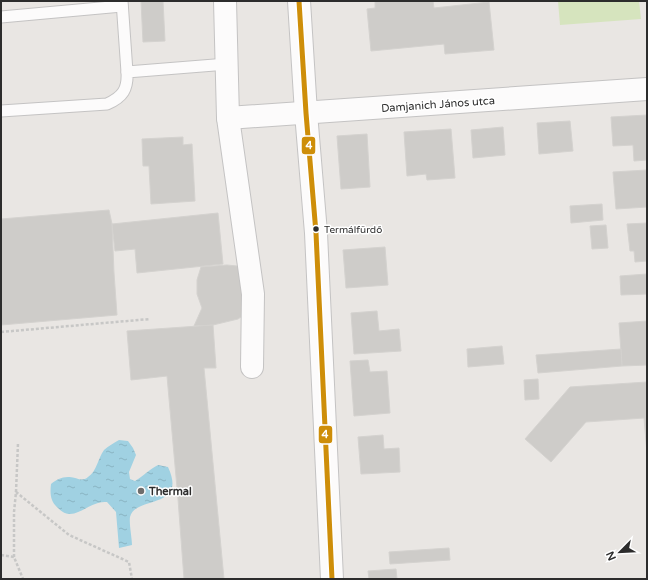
<svg xmlns="http://www.w3.org/2000/svg" width="648" height="580" viewBox="0 0 648 580" font-family="'Varela Round',sans-serif">
<style>
.pitch{fill:#d6e4be}
.water{fill:url(#water-ripples)}
.building{fill:#ceccc9;stroke:#d4d2cf}
.lines{fill:none;stroke-linecap:round;stroke-linejoin:round}
.lane-casing{stroke:#c4c3c3;stroke-width:13}
.street-casing{stroke:#c4c3c3;stroke-width:24}
.path{stroke:#c7c7c6;stroke-width:2.5;stroke-dasharray:3 2;stroke-linecap:butt}
.lane{stroke:#fcfbfb;stroke-width:11}
.street{stroke:#fcfbfb;stroke-width:22}
.bus-1-casing{stroke:#fff;stroke-width:8}
.bus-1{stroke:#ce8e09;stroke-width:5}
.bus-dot{fill:#2c2c2c;stroke:#fff;stroke-width:1.5}
.poi-dot{fill:#6e6d6c;stroke:#fff;stroke-width:1.5}
.labels{text-anchor:middle;stroke-width:3;stroke-linejoin:round;paint-order:stroke}
.bus-label{font-size:10px;fill:#2c2c2c;stroke:#fff;text-anchor:start}
.street-label{font-size:11px;fill:#2c2c2c;stroke:#fff}
.poi-label{font-size:11px;font-weight:bold;fill:#2c2c2c;stroke:#fff;text-anchor:start}
.line-badge{stroke:#fff;stroke-width:1.5}
.badge-label{font-size:11px;text-anchor:middle;font-weight:bold;fill:#fff}
</style>
<defs>
<pattern id="water-ripples" width="26" height="14" patternUnits="userSpaceOnUse"><rect width="26" height="14" fill="#a0d1e2"/><path d="M2 4q2-2 4 0t4 0M15 11q2-2 4 0t4 0" fill="none" stroke="#8ab4c2"/></pattern>
</defs>
<rect width="100%" height="100%" fill="#e9e6e3"/>
<path class="pitch" d="M558 1H639L641 19 560 25Z"/>
<path class="water" d="M119 440 128 441 133 448 136 455 129 472 130 479 135 481C144 476 148 470 158 465L168 467C188 510 135 495 130 517 129 524 132 538 132 545L119 548 116 512 107 502C87 500 74 526 57 507 50 501 50 492 51 484 56 480 61 477 68 477 76 476 81 483 88 477 97 471 98 458 104 450 108 446 114 443 119 440Z"/>
<g class="building">
<path d="M141 1H163L165 41 143 42Z"/>
<path d="M375 1H433L434 8 489 2 494 50 445 54 444 44 371 51 367 9 375 8Z"/>
<path d="M647 115V160L634 161 633 145 613 146 611 117Z"/>
<path d="M570 121 573 151 539 154 537 123Z"/>
<path d="M503 127 505 155 473 158 471 130Z"/>
<path d="M451 129 455 178 427 180 426 174 407 176 404 132Z"/>
<path d="M367 134 370 187 341 189 337 136Z"/>
<path d="M183 137V145L192 144 195 201 151 204 149 166H143L142 139Z"/>
<path d="M647 170V207L616 209 613 172Z"/>
<path d="M602 204 603 220 571 223 570 206Z"/>
<path d="M109 210 112 224 114 273 117 315 1 325V219Z"/>
<path d="M218 213 223 264 137 273 135 249 115 251 112 224Z"/>
<path d="M647 223V261L635 262 634 251H630L627 224Z"/>
<path d="M606 225 608 248 592 249 590 226Z"/>
<path d="M385 247 388 285 346 288 343 250Z"/>
<path d="M227 265 237 266 248 277 254 308 238 319 213 325 194 326 202 308 197 294V280L201 267Z"/>
<path d="M647 274V294L621 295 620 276Z"/>
<path d="M377 311 379 331 399 329 401 351 354 354 351 313Z"/>
<path d="M647 321V365L622 366 619 323Z"/>
<path d="M213 325 216 368H204L224 579H184L178 499 167 376 131 380 127 331Z"/>
<path d="M502 346 504 364 468 367 467 349Z"/>
<path d="M621 349 622 366 538 373 536 355Z"/>
<path d="M368 360 370 372 387 371 390 413 354 416 350 361Z"/>
<path d="M538 379 539 399 525 400 524 380Z"/>
<path d="M647 382V453L644 418 586 422 551 462 525 439 570 387Z"/>
<path d="M383 435 384 449 399 448 400 472 361 474 358 437Z"/>
<path d="M449 548 450 560 390 564 389 552Z"/>
<path d="M396 569 397 579H369L368 571Z"/>
</g>
<g class="lines">
<g class="lane-casing">
<g id="lane">
<path d="M122 1 127 72"/>
<path d="M1 17 122 6"/>
<path d="M1 111 107 104C123 97 128 89 127 72L227 64"/>
</g>
</g>
<g class="street-casing">
<g id="street">
<path d="M225 1 228 118 647 89"/>
<path d="M299 1 306 113 316 233 332 579"/>
<path d="M228 118 253 294 252 367"/>
</g>
</g>
<g class="path">
<path d="M1 332 150 319"/>
<path d="M16 492 18 443"/>
<path d="M1 555 14 557 23 579"/>
<path d="M14 557V512L16 492 69 535 129 562 132 579"/>
</g>
<use href="#lane" class="lane"/>
<use href="#street" class="street"/>
<g class="bus-1-casing">
<path id="bus-1" d="M299 1 306 113 316 233 332 579"/>
</g>
<use href="#bus-1" class="bus-1"/>
</g>
<circle class="bus-dot" cx="316" cy="229" r="3.5"/>
<circle class="poi-dot" cx="141" cy="491" r="4"/>
<g class="labels">
<g class="bus-label">
<text x="324" y="233">Termálfürdő</text>
</g>
<g class="street-label">
<text transform="translate(438 104) rotate(-4)" y="4">Damjanich János utca</text>
</g>
<g class="poi-label">
<text x="149" y="495">Thermal</text>
</g>
</g>
<g class="line-badge">
<rect x="301" y="136" width="15" height="19" rx="4" fill="#ce8e09"/>
<rect x="318" y="425" width="15" height="19" rx="4" fill="#ce8e09"/>
</g>
<g class="badge-label">
<text x="309" y="149">4</text>
<text x="325" y="438">4</text>
</g>
<rect width="648" height="580" fill="none" stroke="#2c2c2c" stroke-width="4"/>
<g transform="translate(620 552) rotate(246)" stroke="#ffffff" stroke-width="3" paint-order="stroke">
<path d="M0-3L7 15L0 10L-7 15Z" fill="#2c2c2c"/>
<text y="-6" font-size="11" font-weight="bold" text-anchor="middle" fill="#2c2c2c">N</text>
</g>
</svg>
